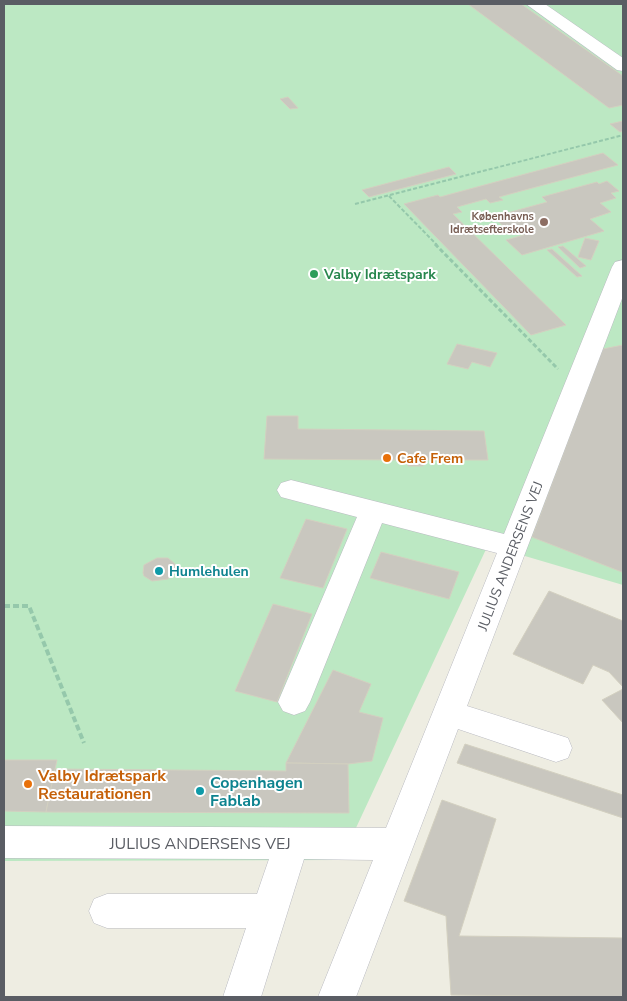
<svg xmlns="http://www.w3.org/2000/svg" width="627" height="1001" viewBox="0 0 627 1001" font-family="'Nunito Sans',sans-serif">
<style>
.green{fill:#bce8c3}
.building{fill:#c9c7bf;stroke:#d3d0c0}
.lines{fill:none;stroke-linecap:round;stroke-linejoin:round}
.minor-casing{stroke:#babbc2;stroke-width:1}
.path-far2{stroke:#95c8ab;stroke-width:2;stroke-dasharray:4 2;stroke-linecap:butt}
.path-far1{stroke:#95c8ab;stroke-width:3;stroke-dasharray:4.5 2.5;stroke-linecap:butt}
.path{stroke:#95c8ab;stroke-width:4;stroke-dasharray:6 3;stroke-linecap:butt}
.minor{fill:#fff;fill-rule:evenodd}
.education-dot{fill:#8d6e63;stroke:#fff;stroke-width:2}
.leisure-dot{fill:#2e9e5b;stroke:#fff;stroke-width:2}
.food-dot{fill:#e8710a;stroke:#fff;stroke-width:2}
.culture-dot{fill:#0f9aa8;stroke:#fff;stroke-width:2}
.labels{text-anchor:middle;stroke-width:4;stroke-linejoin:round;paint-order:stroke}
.far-education-label{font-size:11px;font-weight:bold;fill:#785e54;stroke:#fff;text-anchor:end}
.leisure-label{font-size:14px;font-weight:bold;fill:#27864d;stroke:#fff;text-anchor:start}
.food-label{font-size:14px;font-weight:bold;fill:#c56008;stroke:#fff;text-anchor:start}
.street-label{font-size:14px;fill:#5a5d64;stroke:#fff}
.culture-label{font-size:14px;font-weight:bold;fill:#0d838f;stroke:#fff;text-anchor:start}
.near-food-label{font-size:16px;font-weight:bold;fill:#c56008;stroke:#fff;text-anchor:start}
.near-culture-label{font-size:16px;font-weight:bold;fill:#0d838f;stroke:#fff;text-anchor:start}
.near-street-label{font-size:16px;fill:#5a5d64;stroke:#fff}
</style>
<rect width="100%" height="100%" fill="#eeede2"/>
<path class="green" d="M4 4H623V585L488 545 341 860 4 861Z"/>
<g class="building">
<path d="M468 4H521L623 76V105L609 108Z"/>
<path d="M288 97 298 108 290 109 280 99Z"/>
<path d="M623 121V131L620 132 610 124Z"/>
<path d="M603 153 618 165 499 197 503 200 490 203 486 199 457 207 462 212 453 214 566 325 531 335 404 204 438 195 440 197Z"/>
<path d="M449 167 456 174 369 197 362 190Z"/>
<path d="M607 181 619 191 611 193 616 198 600 203 611 212 590 219 604 231 522 255 506 240 524 235 515 227 507 229 493 217 547 202 542 197 597 182 599 184Z"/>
<path d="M585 238 599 241 591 260 578 257Z"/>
<path d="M563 246 586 266 580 268 558 247Z"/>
<path d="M552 249 582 276 577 277 547 250Z"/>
<path d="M457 344 497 353 490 367 472 362 468 369 447 364Z"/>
<path d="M623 345V570L622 572 532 537 603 349Z"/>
<path d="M267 416H298V429L484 431 488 460H423V466H408L407 460 264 459Z"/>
<path d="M306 519 347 529 323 588 280 578Z"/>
<path d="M381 552 459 572 449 599 370 578Z"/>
<path d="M157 558H168L175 564V572L168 579 152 581 144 576 143 573 144 565Z"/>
<path d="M549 591 623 621V687L609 672 593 665 583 684 513 654Z"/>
<path d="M273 604 312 614 277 702 235 691Z"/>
<path d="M333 670 371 684 359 712 383 718 372 761 348 764 286 763Z"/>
<path d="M623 689V723L602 700Z"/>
<path d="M465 744 623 795V818L457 763Z"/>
<path d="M4 760H57L46 812 4 811Z"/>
<path d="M286 763 348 764 349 813 46 812 55 769 286 771Z"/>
<path d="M442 800 496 819 459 936 623 938V997L451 995 446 916 404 901Z"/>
</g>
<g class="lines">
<g class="minor-casing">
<g id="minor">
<path d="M526 4H545L623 58V71L617 70Z"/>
<path d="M623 260V296L467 706 568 738 572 748 568 758 556 762 458 729 356 997H318L373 860 304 859 261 997H223L246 928H107L94 923 89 911 94 899 107 894H257L269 859 4 858V826L386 828 497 553 382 523 310 702 305 711 294 715 283 711 278 702 357 517 281 497 277 490 281 483 291 480 504 534 612 267 615 262Z"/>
</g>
</g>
<g class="path-far2">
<path d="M389 196 437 245"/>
<path d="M355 204 623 135"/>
</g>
<path class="path-far1" d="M435 244 558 369"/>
<path class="path" d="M4 606H29L84 743"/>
<use href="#minor" class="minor"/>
</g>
<circle class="education-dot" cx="544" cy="222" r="5"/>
<circle class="leisure-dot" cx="314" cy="274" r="5"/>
<g class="food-dot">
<circle cx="387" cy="458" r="5"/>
<circle cx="28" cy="784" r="5"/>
</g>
<g class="culture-dot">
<circle cx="159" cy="571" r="5"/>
<circle cx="200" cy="791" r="5"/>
</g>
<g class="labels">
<g class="far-education-label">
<text x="534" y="220">Københavns<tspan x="534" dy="13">Idrætsefterskole</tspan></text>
</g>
<g class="leisure-label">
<text x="324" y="279">Valby Idrætspark</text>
</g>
<g class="food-label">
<text x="397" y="463">Cafe Frem</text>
</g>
<g class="street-label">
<text transform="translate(510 556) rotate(-69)" y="5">JULIUS ANDERSENS VEJ</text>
</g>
<g class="culture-label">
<text x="169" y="576">Humlehulen</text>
</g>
<g class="near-food-label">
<text x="38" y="781">Valby Idrætspark<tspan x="38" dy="18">Restaurationen</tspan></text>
</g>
<g class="near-culture-label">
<text x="210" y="788">Copenhagen<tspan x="210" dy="18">Fablab</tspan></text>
</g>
<g class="near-street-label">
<text x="200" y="849">JULIUS ANDERSENS VEJ</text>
</g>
</g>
<rect width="627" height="1001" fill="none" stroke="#5a5d64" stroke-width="10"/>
</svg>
